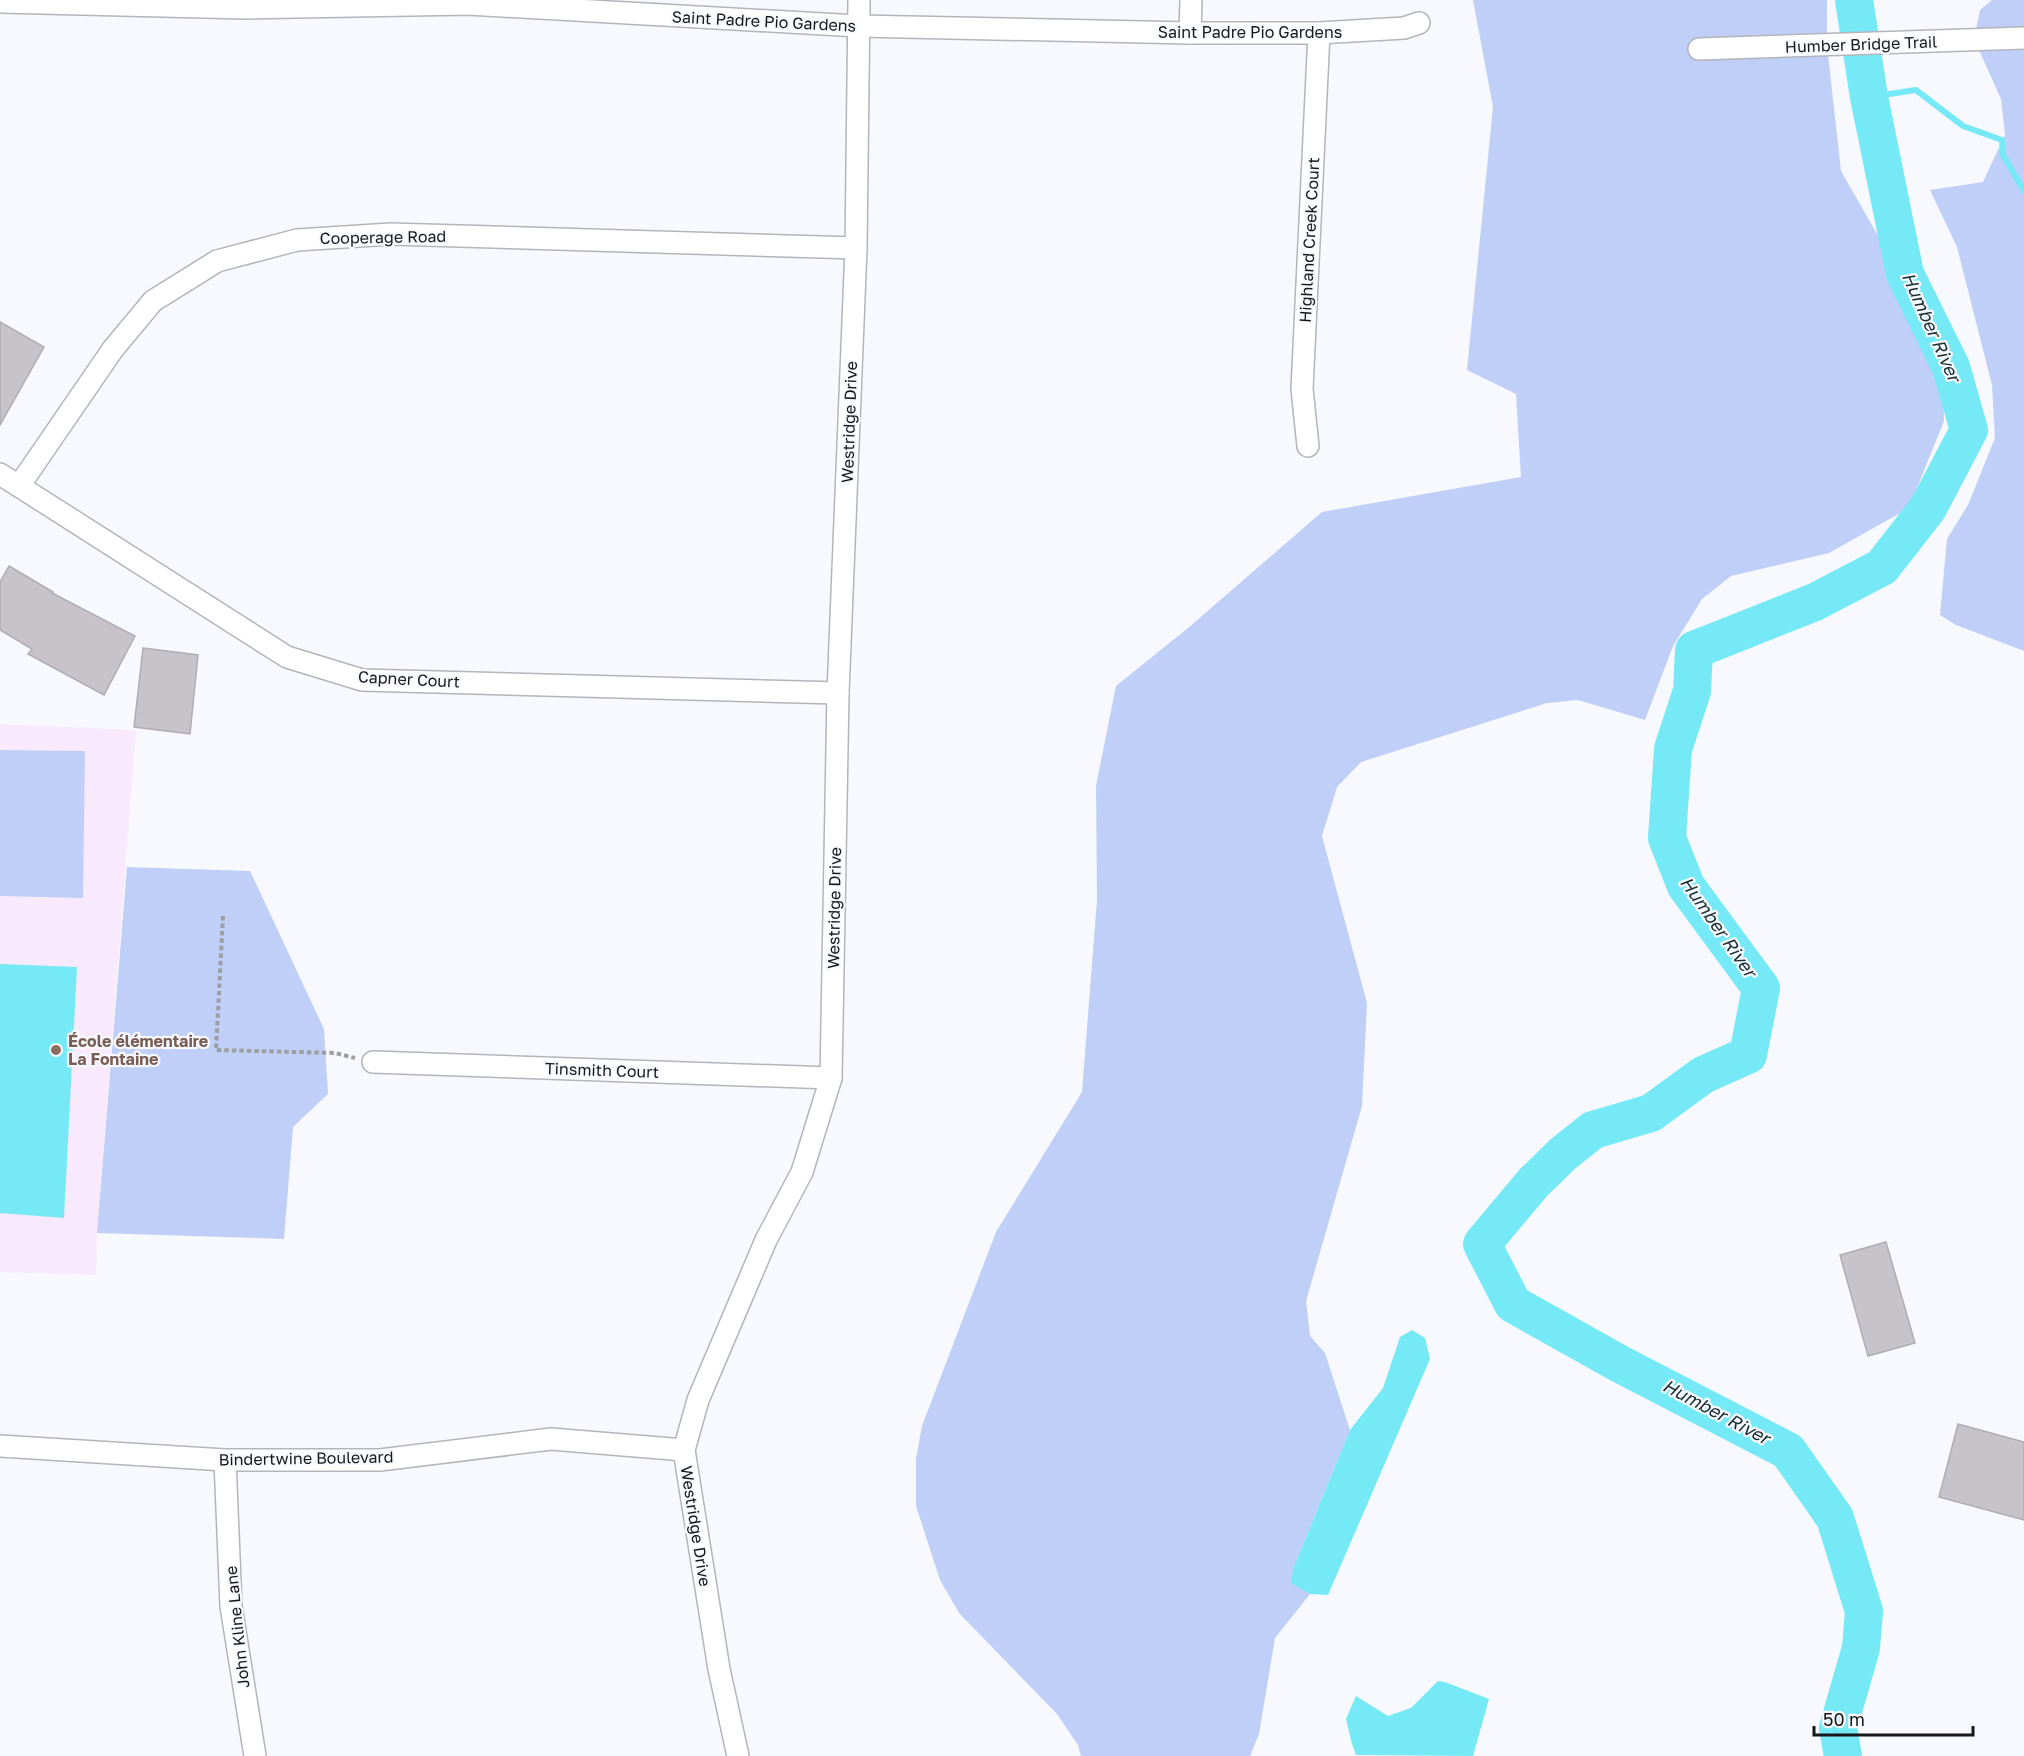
<svg xmlns="http://www.w3.org/2000/svg" width="2024" height="1756" viewBox="0 0 2024 1756" font-family="'Golos Text',sans-serif">
<style>
.education{fill:#f9e9fc}
.green{fill:#bfcff7}
.water{fill:#76e9f7}
.lines{fill:none;stroke-linecap:round;stroke-linejoin:round}
.stream{stroke:#76e9f7;stroke-width:6}
.river{stroke:#76e9f7;stroke-width:38}
.building{fill:#c6c4c8;stroke:#afadb2;stroke-width:1.5}
.street-casing{stroke:#b3b5ba;stroke-width:24}
.path{stroke:#9d9ea2;stroke-width:4;stroke-dasharray:4.5 3;stroke-linecap:butt}
.street{stroke:#fff;stroke-width:21}
.education-dot{fill:#8d6e63;stroke:#f7f9fe;stroke-width:2}
.labels{text-anchor:middle;stroke-width:4.5;stroke-linejoin:round;paint-order:stroke}
.street-label{font-size:16px;fill:#161718;stroke:#f7f9fe}
.education-label{font-size:16px;font-weight:bold;fill:#785e54;stroke:#f7f9fe;text-anchor:start}
.water-label{font-size:18px;font-style:italic;fill:#192e31;stroke:#f7f9fe}
</style>
<rect width="100%" height="100%" fill="#f7f9fe"/>
<path class="education" d="M0 724 136 730 97 1233 96 1275 0 1272Z"/>
<g class="green">
<path d="M1473 0H1827V46L1841 171 1916 302 1943 380 1944 421 1911 503 1902 512 1829 553 1731 576 1702 599 1673 646 1645 720 1578 700 1547 703 1361 762 1337 787 1322 836 1367 1003 1362 1106 1306 1301 1310 1336 1325 1353 1350 1430 1293 1569 1292 1583 1310 1594 1275 1638 1259 1734 1250 1756H1081L1078 1745 1057 1714 959 1613 940 1580 916 1506V1459L922 1426 996 1232 1082 1092 1097 900 1096 786 1116 686 1188 628 1322 512 1521 477 1516 394 1467 370 1493 107Z"/>
<path d="M1992 0H2024V651L1956 625 1940 615 1947 539 1968 505 1995 438 1992 385 1957 247 1930 190 1983 182 2005 135 2001 99 1974 39 1980 10Z"/>
<path d="M0 750 85 751 83 898 0 896Z"/>
<path d="M127 867 250 871 324 1029 328 1094 293 1127 284 1239 97 1233Z"/>
</g>
<g class="water">
<path d="M0 964 77 967 64 1218 0 1213Z"/>
<path d="M1412 1330 1425 1338 1430 1359 1328 1595 1310 1594 1291 1583 1293 1569 1350 1430 1383 1388 1400 1337Z"/>
<path d="M1438 1681 1445 1682 1489 1699 1473 1756 1356 1755 1352 1744 1346 1719 1356 1696 1388 1716 1411 1708Z"/>
</g>
<g class="lines">
<path class="stream" d="M1869 97 1916 90 1963 126 2002 140 2003 155 2024 191"/>
<path class="river" d="M1843 1756 1838 1728 1861 1648 1864 1611 1835 1518 1788 1451 1620 1364 1513 1304 1482 1244 1534 1182 1564 1153 1593 1130 1651 1113 1703 1075 1748 1055 1761 988 1686 886 1667 838 1673 749 1692 691 1694 650 1815 602 1882 567 1928 508 1969 430 1951 367 1905 274 1869 97 1854 0"/>
</g>
<g class="building">
<path d="M0 322 44 347 0 425Z"/>
<path d="M9 566 53 592 52 593 135 636 104 695 28 654 32 649 0 630V582Z"/>
<path d="M143 648 198 655 190 734 134 727Z"/>
<path d="M1886 1242 1915 1343 1868 1356 1840 1255Z"/>
<path d="M1958 1424 2024 1442V1520L1939 1497Z"/>
</g>
<g class="lines">
<g class="street-casing">
<g id="street">
<path d="M0 2 244 8 468 4 858 26 1190 33H1319L1404 28 1419 23"/>
<path d="M1190 33 1191 0"/>
<path d="M1699 49 2024 38"/>
<path d="M1308 446 1302 389 1319 33"/>
<path d="M0 474 287 657 362 680 838 693"/>
<path d="M19 486 113 349 153 301 217 261 297 240 391 234 856 248"/>
<path d="M373 1062 831 1078"/>
<path d="M0 1446 225 1460H380L551 1439 684 1450"/>
<path d="M225 1460 231 1606 255 1756"/>
<path d="M738 1756 719 1669 684 1450 698 1400 766 1240 802 1172 831 1078 838 693 856 248 859 0"/>
</g>
</g>
<path class="path" d="M223 916 216 1050 335 1053 355 1058"/>
<use href="#street" class="street"/>
</g>
<circle class="education-dot" cx="56" cy="1050" r="6"/>
<g class="labels">
<g class="street-label">
<text transform="translate(764 21) rotate(3)" y="6">Saint Padre Pio Gardens</text>
<text x="1250" y="38">Saint Padre Pio Gardens</text>
<text transform="translate(1861 44) rotate(-2)" y="6">Humber Bridge Trail</text>
<text transform="translate(383 237) rotate(-1)" y="6">Cooperage Road</text>
<text transform="translate(1309 240) rotate(-87)" y="6">Highland Creek Court</text>
<text transform="translate(849 422) rotate(-88)" y="6">Westridge Drive</text>
<text transform="translate(409 679) rotate(3)" y="6">Capner Court</text>
<text transform="translate(834 908) rotate(-89)" y="6">Westridge Drive</text>
<text transform="translate(602 1070) rotate(2)" y="6">Tinsmith Court</text>
<text transform="translate(306 1458) rotate(-1)" y="6">Bindertwine Boulevard</text>
<text transform="translate(696 1526) rotate(81)" y="6">Westridge Drive</text>
<text transform="translate(237 1627) rotate(-96)" y="6">John Kline Lane</text>
</g>
<g class="education-label">
<text x="68" y="1047">École élémentaire<tspan x="68" dy="18">La Fontaine</tspan></text>
</g>
<g class="water-label">
<text transform="translate(1931 327) rotate(66)" y="6">Humber River</text>
<text transform="translate(1718 927) rotate(55)" y="6">Humber River</text>
<text transform="translate(1716 1412) rotate(28)" y="6">Humber River</text>
</g>
</g>
<path d="M1814 1726v9h159v-9" fill="none" stroke="#161718" stroke-width="3"/>
<text x="1823" y="1726" font-size="18" fill="#161718" stroke="#f7f9fe" stroke-width="4.5" paint-order="stroke">50 m</text>
</svg>
